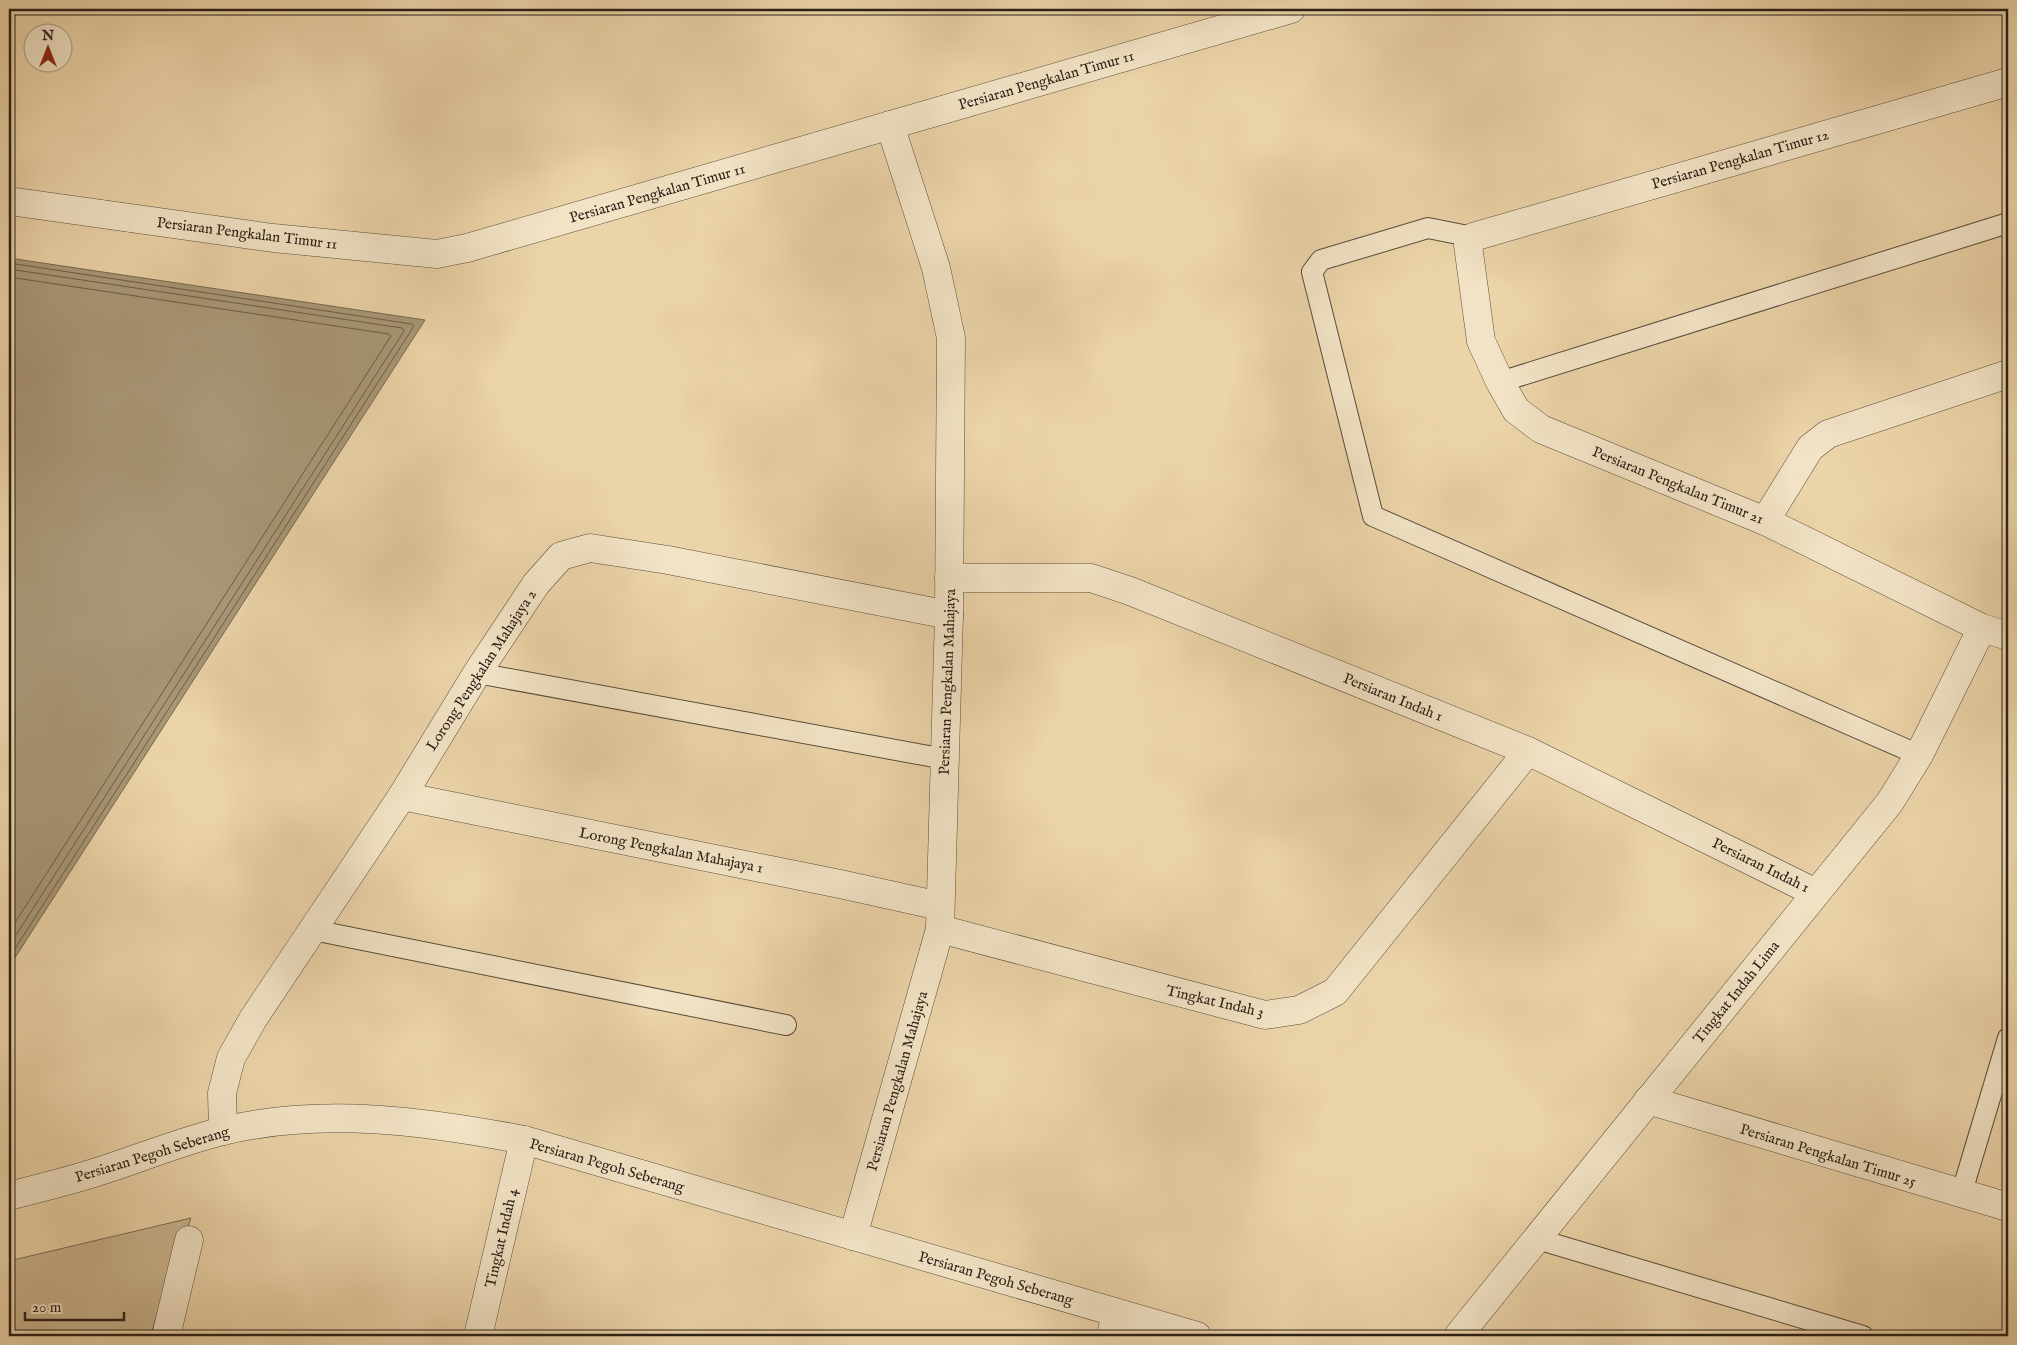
<svg xmlns="http://www.w3.org/2000/svg" width="2017" height="1345" viewBox="0 0 2017 1345" font-family="'IM FELL English',serif">
<style>
.green{fill:#cab590;stroke:#7a6a54}
.water{fill:#a99777;stroke:#766751}
.lines{fill:none;stroke-linecap:round;stroke-linejoin:round}
.shore{stroke:#6a5c48;stroke-width:1}
.service-casing{stroke:#5a4d3c;stroke-width:22}
.minor-casing{stroke:#5a4d3c;stroke-width:29}
.tertiary-casing{stroke:#5a4d3c;stroke-width:29}
.service{stroke:#f2e3c6;stroke-width:20}
.minor{stroke:#f2e3c6;stroke-width:28}
.tertiary{stroke:#f2e3c6;stroke-width:28}
.labels{text-anchor:middle;stroke-width:4.5;stroke-linejoin:round;paint-order:stroke}
.street-label{font-size:15px;fill:#2a2018;stroke:#f2e3c6}
</style>
<rect width="100%" height="100%" fill="#ebd4a8"/>
<filter id="stains"><feTurbulence type="fractalNoise" baseFrequency=".004" numOctaves="4"/><feColorMatrix values="0 0 0 0 .2 0 0 0 0 .09 0 0 0 0 .02 0 0 0 .5 -.17"/></filter>
<radialGradient id="worn" r=".72"><stop offset=".6" stop-color="#630" stop-opacity="0"/><stop offset="1" stop-color="#630" stop-opacity=".3"/></radialGradient>
<path class="green" d="M191 1218 150 1336H9V1261Z"/>
<path class="water" d="M9 258 425 320 9 967Z"/>
<g class="lines">
<g class="shore">
<path d="M9 263 412 324 414 326 9 958"/>
<path d="M9 269 402 328 404 331 9 946"/>
<path d="M9 277 389 334 391 336 9 932"/>
</g>
<g class="service-casing">
<g id="service">
<path d="M1473 237 1428 228 1321 260 1312 272 1373 516 1919 755"/>
<path d="M1500 382 2008 223"/>
<path d="M477 673 945 759"/>
<path d="M313 930 786 1025"/>
<path d="M1961 1195 2008 1038"/>
<path d="M1537 1239 1863 1336"/>
</g>
</g>
<g class="minor-casing">
<g id="minor">
<path d="M2008 82 1473 237 1468 245 1481 341 1500 382 1516 410 1541 429 1765 521 1982 628 2008 636"/>
<path d="M1765 521 1810 448 1828 434 2008 374"/>
<path d="M949 578H1091L1130 591 1528 751 1816 893"/>
<path d="M402 796 840 884 940 906"/>
<path d="M940 929 1265 1015 1299 1010 1335 992 1528 751"/>
<path d="M1648 1100 2008 1207"/>
<path d="M223 1131 222 1093 231 1058 253 1019 402 796 477 673 536 584 561 556 590 548 668 560 949 615"/>
<path d="M9 1196C39 1188 70 1181 100 1171 141 1158 182 1141 223 1131 322 1107 425 1121 524 1140L1197 1336"/>
<path d="M853 1236 940 929 949 615 951 338 936 268 890 125"/>
<path d="M166 1336 189 1240"/>
<path d="M478 1336 524 1140"/>
<path d="M1111 1336 1116 1313"/>
<path d="M1458 1336 1890 802 1919 755 1982 628"/>
</g>
</g>
<g class="tertiary-casing">
<path id="tertiary" d="M9 201 273 238 437 254 467 248 1291 9"/>
</g>
<use href="#service" class="service"/>
<use href="#minor" class="minor"/>
<use href="#tertiary" class="tertiary"/>
</g>
<g class="labels">
<g class="street-label">
<text transform="translate(1046 80) rotate(-16)" y="5">Persiaran Pengkalan Timur 11</text>
<text transform="translate(1740 159) rotate(-16)" y="5">Persiaran Pengkalan Timur 12</text>
<text transform="translate(657 193) rotate(-16)" y="5">Persiaran Pengkalan Timur 11</text>
<text transform="translate(247 233) rotate(7)" y="5">Persiaran Pengkalan Timur 11</text>
<text transform="translate(1678 485) rotate(22)" y="5">Persiaran Pengkalan Timur 21</text>
<text transform="translate(481 670) rotate(-57)" y="5">Lorong Pengkalan Mahajaya 2</text>
<text transform="translate(947 682) rotate(-88)" y="5">Persiaran Pengkalan Mahajaya</text>
<text transform="translate(1393 697) rotate(22)" y="5">Persiaran Indah 1</text>
<text transform="translate(671 850) rotate(11)" y="5">Lorong Pengkalan Mahajaya 1</text>
<text transform="translate(1761 865) rotate(26)" y="5">Persiaran Indah 1</text>
<text transform="translate(1736 992) rotate(-51)" y="5">Tingkat Indah Lima</text>
<text transform="translate(1215 1001) rotate(13)" y="5">Tingkat Indah 3</text>
<text transform="translate(897 1081) rotate(-74)" y="5">Persiaran Pengkalan Mahajaya</text>
<text transform="translate(152 1154) rotate(-17)" y="5">Persiaran Pegoh Seberang</text>
<text transform="translate(1828 1155) rotate(17)" y="5">Persiaran Pengkalan Timur 25</text>
<text transform="translate(607 1165) rotate(16)" y="5">Persiaran Pegoh Seberang</text>
<text transform="translate(501 1238) rotate(-77)" y="5">Tingkat Indah 4</text>
<text transform="translate(996 1278) rotate(16)" y="5">Persiaran Pegoh Seberang</text>
</g>
</g>
<rect width="2017" height="1345" fill="none" stroke="#ebd4a8" stroke-width="30"/>
<rect x="10" y="10" width="1997" height="1325" fill="none" stroke="#2a2018" stroke-width="2.5"/>
<rect x="15" y="15" width="1987" height="1315" fill="none" stroke="#2a2018"/>
<g transform="translate(48 48)"><circle r="24" fill="#f2e3c6" stroke="#a29580"/>
<path d="M0-4L9 19L0 12L-9 19Z" fill="#8f2418"/>
<text y="-8" font-size="14" font-weight="bold" text-anchor="middle" fill="#2a2018">N</text>
</g>
<path d="M25 1312v8h99v-8" fill="none" stroke="#2a2018" stroke-width="2.5"/>
<text x="32" y="1312" font-size="15" fill="#2a2018" stroke="#f2e3c6" stroke-width="4" paint-order="stroke">20 m</text>
<rect width="100%" height="100%" filter="url(#stains)"/>
<rect width="100%" height="100%" fill="url(#worn)"/>
</svg>
